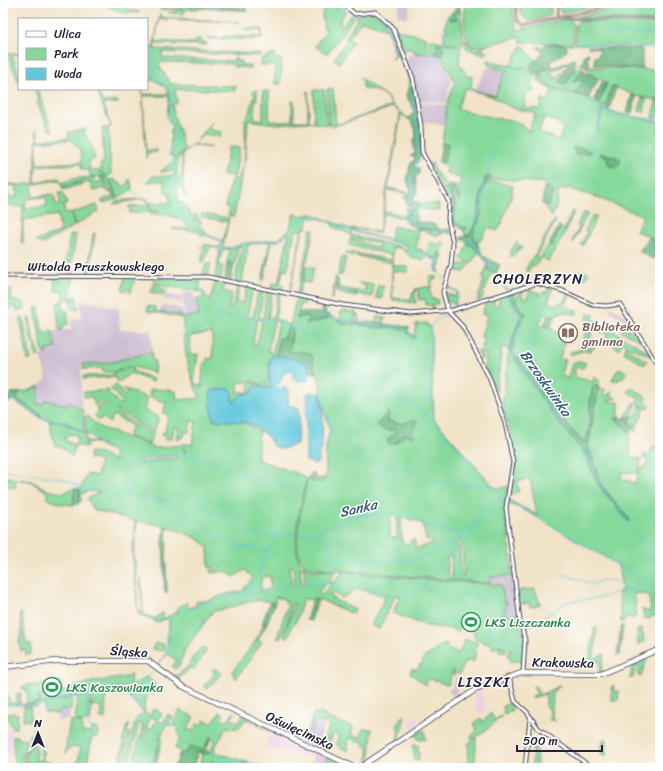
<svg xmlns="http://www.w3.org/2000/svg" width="663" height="771" viewBox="0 0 663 771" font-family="Sriracha,sans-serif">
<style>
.built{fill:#efd0e6}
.industrial{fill:#cdbed2}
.green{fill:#86d99b;stroke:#547e6b;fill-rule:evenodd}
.forest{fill:#6cb983;stroke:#476e5f}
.water{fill:#60c8db;stroke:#41758b}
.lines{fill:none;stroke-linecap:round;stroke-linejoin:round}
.stream{stroke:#60c8db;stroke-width:1}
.taxiway{stroke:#8a8281;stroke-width:3}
.minor-casing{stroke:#413f50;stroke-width:5}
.major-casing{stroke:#413f50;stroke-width:6}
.minor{stroke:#fff;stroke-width:3}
.major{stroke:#fff;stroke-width:4.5}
.labels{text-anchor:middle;stroke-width:3;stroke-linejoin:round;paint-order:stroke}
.street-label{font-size:13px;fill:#22223b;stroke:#fff}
.education-label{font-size:13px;fill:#785e54;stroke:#fff;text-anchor:start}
.leisure-label{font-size:13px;fill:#27864d;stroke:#fff;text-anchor:start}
.water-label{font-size:14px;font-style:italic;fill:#385c73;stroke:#fff}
.quarter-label{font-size:15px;letter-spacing:1px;fill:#22223b;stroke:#fff}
</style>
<rect width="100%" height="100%" fill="#fff"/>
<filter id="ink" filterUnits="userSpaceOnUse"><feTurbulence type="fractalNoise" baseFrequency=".025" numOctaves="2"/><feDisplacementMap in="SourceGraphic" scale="8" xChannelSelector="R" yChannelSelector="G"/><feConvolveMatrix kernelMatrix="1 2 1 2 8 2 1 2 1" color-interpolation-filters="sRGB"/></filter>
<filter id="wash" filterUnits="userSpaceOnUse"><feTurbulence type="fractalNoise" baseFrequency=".012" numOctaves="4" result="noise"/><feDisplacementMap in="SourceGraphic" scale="16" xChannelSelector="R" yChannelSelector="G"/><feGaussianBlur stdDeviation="0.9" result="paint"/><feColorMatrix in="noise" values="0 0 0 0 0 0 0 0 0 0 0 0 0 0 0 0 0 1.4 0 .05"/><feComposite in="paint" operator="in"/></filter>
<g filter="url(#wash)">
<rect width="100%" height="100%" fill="#f1e3c7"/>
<g class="built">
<path d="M559 326 573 329 571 340 564 345 563 340 556 334Z"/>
<path d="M482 689 481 697 484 701 486 711 480 713 477 712 475 691Z"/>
<path d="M412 716 419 718 417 727 412 730 413 725 410 724Z"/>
<path d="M11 729V753H3V730Z"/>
<path d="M271 729 310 748 307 749 306 755 269 748 266 744Z"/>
</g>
<g class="industrial">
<path d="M399 3 410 4 408 18 397 16Z"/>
<path d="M415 53 441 56 452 81 449 86 447 103 418 100 406 57Z"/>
<path d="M488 66 505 72 495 96 475 90Z"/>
<path d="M419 102 447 105 444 125 422 122Z"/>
<path d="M183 291 193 293 199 315 184 318Z"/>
<path d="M168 294 182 297V303L164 299V295H167Z"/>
<path d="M80 300 119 308 120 330H151L152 352 108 363 81 364 82 411 46 400 43 404H36L39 386 47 379 40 356 46 353V350L56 348 52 331 72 330V320L82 318Z"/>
<path d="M162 305 182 309V315L161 312Z"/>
<path d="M611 307 626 316 625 320 609 310Z"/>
<path d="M513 576 518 614 504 616 507 603 505 604 500 584 490 583V577Z"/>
<path d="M455 677 457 678 455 683 457 685 455 687 458 691 453 695 448 691 452 688Z"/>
<path d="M60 709 70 711 69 719 58 721 57 714Z"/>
<path d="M314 721 324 723 317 749 299 741 302 731H312Z"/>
<path d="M313 750 328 757 326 768 311 767Z"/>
</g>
<g class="green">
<path d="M102 3 128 4V10L139 12 122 13Z"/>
<path d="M161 3 162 9 183 8 191 5 192 9 185 10 184 14 168 13 183 9 160 10Z"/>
<path d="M338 3 346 11 340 20 341 27 351 15 354 17 327 54 315 46 327 30 324 28 322 14 327 4 336 8Z"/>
<path d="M467 3H511L517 30 563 20H570L574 25 573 44 521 42 519 37 480 47 472 46C463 37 462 14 467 3Z"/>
<path d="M518 3H551V15C530 20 524 28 518 3Z"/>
<path d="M560 3H608L562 13 560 9Z"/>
<path d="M639 3H660V21L573 18Z"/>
<path d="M457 11H460L463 37 465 41 463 45 444 42V31L448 30 445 27 447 17 448 16 450 20 456 19 454 15Z"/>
<path d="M375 12 386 21 385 22 391 35 384 28 362 21 348 38 353 42 339 63 334 59 347 40 345 38 358 18 355 16V15Z"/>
<path d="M160 13V17L240 22 159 19 155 41 196 43V39H202V43H207V45L155 44 154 49 261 54V56L162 52V58L233 61 234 58H236V61H241V65H250V68L234 67V64L161 62 159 66 171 84 236 86 235 91 175 89 177 103H173C172 113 174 117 178 127 181 135 180 142 185 149L174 159 173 156H170L171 129H173L167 117 169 96H143L146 150H157V152L147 153 146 158 142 89 143 94H169C166 84 157 80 147 80V78L153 77 147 70V46L153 48Z"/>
<path d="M579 21 660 24V48L575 44 576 24Z"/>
<path d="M245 28 262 29V39H208V37L223 38V36L260 37 261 30H245Z"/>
<path d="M396 29 427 38 425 47 428 46 430 39 438 41 436 45 440 47 436 54 415 53 414 50 405 48 404 53Z"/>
<path d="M466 40 475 50 484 48 482 52 488 51 485 56 466 48Z"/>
<path d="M442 42 461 47 459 63 468 77 472 76 471 87 475 90 495 96 505 72 509 71C501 70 494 68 487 63L488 60 527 70 535 75 532 86 535 91 526 94 524 107 529 109 535 108 538 110 541 106V101L543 98 544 101 548 100 553 91 538 81V78L550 87 589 98 603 107 596 132H597L603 110 612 113 660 122V245H655L650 236 636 231 643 216 596 197 567 188V189L559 190 556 208 552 217 544 205 548 206 551 193 549 187 544 188 545 183 491 178 489 176 485 178 477 222 469 235H465V229L453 220 456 205 452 192 455 191 458 199 461 198 451 185 445 190H452L449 193C455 203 453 211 450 221L453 223H450V204L428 163 434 164 432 166 446 185 460 186 461 179 445 172 448 166 443 164 448 144 442 143 447 105 455 82 441 56 443 51ZM465 88 493 97 512 108 535 113 529 131 519 123 511 120 494 118 457 109ZM544 117 557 122 563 128 559 140 539 132ZM601 153 614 156V158L621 159 614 165 608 163 607 157Z"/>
<path d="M522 45 535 60 530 68 532 71 539 72 538 76 524 69 525 67 518 68 510 66Z"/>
<path d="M3 53 19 54 12 55 19 73V83L8 55Z"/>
<path d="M275 54V59H281V84H275V65H261L262 58Z"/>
<path d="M584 67 660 70V101L636 96 612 86 605 108 594 99 598 90 600 91 596 99 600 101 607 83 594 76Z"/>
<path d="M578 68 583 69 573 82 584 70 588 76 575 94C562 91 547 88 541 76L542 70 548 69 556 78 562 75 565 84Z"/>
<path d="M360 78 387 97 393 106 410 120 401 114 388 188 410 193 406 199H404L405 193 387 190 384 211 404 215 403 218 383 214 379 233 356 229 351 230 390 240 393 226 410 230 427 228 443 233 442 235 438 234 437 236 419 229 416 250 422 249V252L426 253 430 242 438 245 441 242 446 244 436 258 429 256C410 268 409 246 393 247L392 265 408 267V272L392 271 393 298 412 299V293H415V289L431 286 429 277 436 276V279L431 282 432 289 429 288 432 299H437L438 304H433V312L432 305H426L425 299 419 300 418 289 415 290 416 303 392 300V263L346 254 347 252 392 260V255L349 245 350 239 378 248 379 243 351 238V235L332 226 333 223 317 218H308L307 228 303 229 290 291 302 230 295 231 287 271 283 270 280 284 283 285 282 291 271 289 272 283 278 284 289 233 278 241H267L248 245 242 283 235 281 242 246 238 247 235 264 227 262 230 250 223 249 219 265 223 266 221 279 215 277 220 249 210 246 204 262H201L205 245 200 248 206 244 219 248 222 242 206 235 202 236 197 231 172 229H189C184 216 163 214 151 214V211H159L150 209 149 203H170L169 192H165L164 181 148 182V180L154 176H174V171L160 172 193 144 212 148 192 145 183 154V186L186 198 182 187 179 188 177 182 176 184 179 204 183 202 192 217 196 214 202 223 200 224 196 219 194 220C198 226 205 230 208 235L223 241 228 222 201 217 202 214 229 218 223 247 232 248 241 244 279 239 290 229 294 213 299 216 312 214 350 229 353 228 379 232 400 115V112L393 107 334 126 308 122 277 124 253 121 250 119 248 121C247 155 240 183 234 216H228L230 209 225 207 232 176 223 175 229 147 240 148 234 179 238 180 245 159V119L249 114 255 94 252 93 255 90H257V100H255L254 118 263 120V91H269V120L280 122 292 121V101H294V121H308V91L309 121 314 122V90H324L327 124H329L327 89H333L336 125 392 106C387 93 376 89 363 89V80ZM182 155V177L177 178 178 159ZM351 231 408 246 405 251 397 246 351 235Z"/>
<path d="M34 89H37L53 131 49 130 37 102 39 101Z"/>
<path d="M96 89 103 102 118 101V103L104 104 111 127 108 128 111 175 106 176 101 172V163L104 162 102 128H108L111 126Z"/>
<path d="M642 98 646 99 644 112 639 111Z"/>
<path d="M656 101 660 102V119L659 116H656L657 118H653Z"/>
<path d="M212 122 208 129 221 132 220 137 204 134 196 142Z"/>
<path d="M86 129 84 132 91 145 95 159 89 160 90 170 100 171 104 176 91 177 88 170H82L81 164 36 166 35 183 59 178 61 182 56 180 32 185 33 197 54 194 56 205H60L59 193H63L67 204 64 205 65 213H71L74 226 43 244 36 241 60 232 58 215 23 220V244H21L23 207 3 204V195L16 198 17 186 3 185V183L20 185 34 183 37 136 35 131 38 130V140L69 138 68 132ZM71 140 80 149 82 162 37 164V142ZM46 197 47 206 25 209 26 199Z"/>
<path d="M106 176 110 180 115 179 116 183H120L124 186 128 185V180H131L132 189 118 198 110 180 117 199 102 203V200L115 196 103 188 93 191 90 182 63 190 62 188 89 179 62 187 61 183 76 178 95 177 96 183 101 182 100 177H103L108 191 112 193 104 177Z"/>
<path d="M490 180 513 186 512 190 508 189 513 192 502 221 503 222 497 231 489 227 483 235 484 236 477 244 473 235C475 228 480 222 481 214 483 200 481 192 490 180Z"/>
<path d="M138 199H148L150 212 130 213 129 206H147L148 202 143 199 113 204 116 201Z"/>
<path d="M417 202 439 204 438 211 418 208 419 205Z"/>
<path d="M97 205 99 211 75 225 72 213Z"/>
<path d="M572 211H574C567 229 559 245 548 261L541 257 549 244 552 245 561 227 564 231Z"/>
<path d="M583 213H588L573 243 572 241 579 228 577 226Z"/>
<path d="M592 215 597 216 583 246 581 245 587 232 585 231Z"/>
<path d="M555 219 556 221 537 255 535 254Z"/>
<path d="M311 229 314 230 299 294H297Z"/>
<path d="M95 233 89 275H87L93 234Z"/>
<path d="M70 235H76L72 262 66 263Z"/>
<path d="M517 242 520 245 515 252 521 246 523 247 511 258 510 256 512 253 510 252Z"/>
<path d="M471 244 477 248 479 252 464 272 457 271 460 264H466L467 261 461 259 467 245Z"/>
<path d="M534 255 540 258 535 266 532 265 528 272 525 270Z"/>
<path d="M342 257 346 258 342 275H338Z"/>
<path d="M206 264H211L208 276H202Z"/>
<path d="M488 264V269L492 273 485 291 483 290 482 293 484 294 482 299 477 301 484 280 482 279Z"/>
<path d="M306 266 314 268 310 283 303 282Z"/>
<path d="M580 270 589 273 585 279 577 275Z"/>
<path d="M54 277H74L69 297 74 296 77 298 62 300 63 291H55Z"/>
<path d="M125 277H135L131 293 129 292V288H127L126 291 122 290Z"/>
<path d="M155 277H197V281L201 282 199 287 210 300 216 280 225 281 223 291 232 294 229 308H232L238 284 240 285 236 302 243 303 247 286 253 287 247 317H253L259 288 264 289 259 318H263L267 290 272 291 268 318H273L278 292 280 293 275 319 290 325 296 299 306 301 305 304H301L297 318 302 316H308L307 324 330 317 347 323 381 328 393 327 405 330 414 339 416 324 427 323V327L430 326 431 337 434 419 494 487 500 489 508 486 505 503 513 576 490 577V583L315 568 304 565C289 548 304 500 307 479L315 482 326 479V445L330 430 322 402 319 377 313 367 311 354 289 352 293 328 283 338 279 339 276 356 273 355 269 363V383L272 386 271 388H253L251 394 244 393 234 402 225 391H211L220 421C236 420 249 422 260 432L258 438V460L299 474 306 479C302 506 289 540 301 566L314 570 336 571 328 582H334L343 572 501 585 505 603 507 602 504 616 518 614 524 640 523 660 511 662 508 653 512 651 497 644 507 651 499 652V648H492V643H485L474 637V629L461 626 458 632 451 629 427 626 393 613 400 595 395 596 379 629 371 625 386 596 357 589 342 598 333 593 330 597 355 610 353 614 321 600 303 599 296 622 293 624 288 637 284 636 295 604H292L288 621 280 639 277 638 288 604 285 603 286 600 276 597 275 603 272 604C257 593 230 611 213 611L183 652 185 653 179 663 181 664 176 669 172 666 177 661 168 654 157 665 167 652 169 623 168 618 155 623V618L163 613 164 619 178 611 177 607 187 603 188 608 196 606V602L210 600 223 595 242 591 253 578 245 570 235 576H232L226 571 212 573 211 570 221 568 219 566 209 568 208 547C194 532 158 524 137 521L133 560H135L138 612 143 613 140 578H141L143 611 145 615 154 618V620L138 614 132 544 134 543 135 521 94 510 87 499 100 492 89 491 81 494 82 501 79 503 80 491 87 474 97 476 100 462 93 458 89 459 90 452C97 452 108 457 115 461L113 452 97 443 87 442 97 441 90 435H86L85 417 87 416 99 427 156 448 181 445 186 453 183 443 192 445 196 421H191L189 432H185L184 437H181L180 439 177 440 179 428 174 427 172 439H165L166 436 161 435 162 432 165 433 168 415 163 413 166 403 149 396 151 389 171 390V391H176L177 400 200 398C188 373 183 346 183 318L147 311 148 306 155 307V311L182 315 183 318 199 315 196 300 204 296 202 292 197 291 153 284ZM257 319 262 320 257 344 253 343ZM274 321 279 322 272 353 268 351ZM212 333 213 359 207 358V363H204L201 385 203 386H199L194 382 198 354 191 355 190 336ZM252 381 262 384 266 382 267 387 250 382 249 392H238V383ZM176 456 177 459H160L140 464 141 461 154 457ZM390 515 397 518V538L390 537ZM401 518 414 520 423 524 426 539 430 540 433 543 416 549 414 539 410 541 409 545 402 543ZM462 540 464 575 463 576 461 575 459 542ZM451 555 452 576V577L448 576 447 559ZM289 567H293L295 585 292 586ZM300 568H304L305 585H302ZM270 576 271 589 261 591V577ZM332 583 323 595H321L319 591 326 584Z"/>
<path d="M358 283 374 285 372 297 356 294V291H365V285Z"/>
<path d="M378 285 383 286 382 299 376 298Z"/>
<path d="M446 285 458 292 454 309 455 304 447 301 444 292 456 297 457 292 449 288Z"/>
<path d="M153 286 167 290 164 295 151 292Z"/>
<path d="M525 287 522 297 527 299 530 290 540 293 539 295 541 296 543 292 546 293 549 287 553 288 548 302 555 305 564 301 567 294 570 295 564 306 577 311 576 315 564 312 548 316 544 314 539 325 553 328 552 331H556L563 340 564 345 559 360 565 359 561 375 568 379 572 362 575 363 576 361 586 363 583 368 575 366V377L593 382 594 377 600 381 597 387 593 385 590 403V426L586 441 581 440 560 417 540 387 513 352C513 343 519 321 526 314L519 308 514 297H518L521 288Z"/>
<path d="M3 290H12L11 300 23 302 25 309 17 311 15 306 8 310 3 300Z"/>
<path d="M507 293 512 303 521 315 509 350 512 355 559 423 583 450 598 484 628 521 629 519 602 486 588 447 598 389H605L603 395 606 396 612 392 611 395 616 398 609 400V402H619V419L615 418 616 420 630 433 629 446 631 457 641 459 638 473 622 472 621 479 635 483 641 467 645 468 648 460 643 458 644 454 649 456 653 446 660 447V596H655L656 612 660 608V616H650V619L644 618 642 609 645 611H651L649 595 635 593 636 616 631 619 630 616 626 617V620L621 622 619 592 622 591 618 565 528 512 507 503 514 462 508 426 502 406 509 350 502 346 496 392 484 365 487 354 483 353 481 360 477 351 481 352 484 338 481 337 487 315 482 314 487 300 495 297 493 305 497 306 501 295ZM530 479 537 515 509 500V497L519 491 517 481Z"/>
<path d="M71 299 77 300 79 309H71Z"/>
<path d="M62 301 63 311H68V324L63 325V330H59L57 303Z"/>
<path d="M39 307 42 332 52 331 56 348 46 350 47 353 43 354 35 308Z"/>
<path d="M341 311 356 312 355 314 359 315 358 321V316L356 315 355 321 340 320Z"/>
<path d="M588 314 594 315 593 320 597 321 594 331H592L588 349 594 347 596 340 595 346 591 351H582L570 355V352L582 349Z"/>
<path d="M377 316 385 318 384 324H375Z"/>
<path d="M23 317 31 359 28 361 20 318Z"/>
<path d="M28 318H30L34 343H36L39 356 36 357 34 344H32Z"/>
<path d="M600 327 613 331 649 352 652 357 631 347 629 350 647 361 644 365 624 352 627 345 623 342 619 349 605 340 608 334 599 331Z"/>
<path d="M623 327 637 334 643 342 621 331Z"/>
<path d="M152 352V361H155L154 373 135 367 131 370 153 379V382L130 373 118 383 115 377 83 379V376L114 375 113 373 131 368V366L113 372H103L102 368 83 369V364L108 363Z"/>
<path d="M619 368 626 372 622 379 620 378 618 381 614 379 613 381 612 379Z"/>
<path d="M116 385 125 396 128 392 122 388 148 398 144 410 159 417 154 432 135 422V421L118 410 116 411 134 424 153 434 149 444 128 436 132 426 114 415 109 423 103 417 99 420 97 419 95 415 98 412 96 409 106 403 104 401 95 406 92 397H84V392L109 390 108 392 120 405 122 402 111 389Z"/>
<path d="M39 386 37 404H43L46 400 65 405 70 403 83 410 84 433 64 422 42 419V416L15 398 21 392 28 391Z"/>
<path d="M631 387 647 398 645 402 650 405 648 409 636 403 639 398 628 392Z"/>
<path d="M634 402 636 406 631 416 635 417 640 406 645 409 638 424 630 425 629 423 631 416 624 419Z"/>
<path d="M49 421 64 423 85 434 87 447 75 445 72 457 61 446H55ZM72 434 78 436 75 445 66 441 65 436Z"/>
<path d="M3 469 5 470V477L31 481 50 491 63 493 75 488 73 505 62 504 47 499V492L30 481 16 479 15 488 3 484Z"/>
<path d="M535 589 540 605 530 607 529 603 519 605 517 592 521 591V590Z"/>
<path d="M20 613H22L26 644H31V654L26 655V649L21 651 19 639 22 634Z"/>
<path d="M264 624 266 625 258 640 262 642 236 679 232 672 255 642Z"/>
<path d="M594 628H597L593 665H589Z"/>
<path d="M642 628 644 642 638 644 637 630Z"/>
<path d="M465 640 477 642 474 661H465L459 675 456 672 454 676 453 675V669L448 685 428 678 426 685 410 673 411 669H418L420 664 422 665 424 658 442 645H448L446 649 459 653Z"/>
<path d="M155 643 164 644 165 651 152 649Z"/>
<path d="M202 647 207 650 194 669 190 668 180 677 179 681 171 677 173 674 176 676 188 667 192 658Z"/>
<path d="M604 654 601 673H599L600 662H596L597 657Z"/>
<path d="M648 656 641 676H638L639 668 636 667 633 678H630L632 666H629L630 663Z"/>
<path d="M215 668 221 673 208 689 204 686 215 673 212 671Z"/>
<path d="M131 673 130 685 39 704 40 696 52 693 43 694 42 683 61 681 62 692 91 682 127 677Z"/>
<path d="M147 677 156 685 153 695 148 693 146 701H144L145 713 151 715 152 709 158 710 162 714 158 720 163 723 168 714 173 717 168 724 172 725 180 710 194 717 187 730 193 731 197 724 201 725 204 720 212 723 220 712 224 715 221 718 224 721 230 718 234 712 235 713 231 718 237 723 243 716 270 731 258 726 259 724 246 719 238 729 226 727 212 754 214 755 215 752 244 761 243 765 232 763 230 768H227L229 764H217L212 760 210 768H199L202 754 198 752 209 753 215 740 211 737 203 750 190 747 186 753 178 758 180 751 175 748 180 739 177 726 168 725 164 729 159 741 161 738 162 741 155 768H153L159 744 151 768H144V765L137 762 136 768H131L143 725 139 723 128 768H124L135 722 139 716 144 713 126 694V688ZM151 717 157 720 151 729 148 728 144 739 142 737Z"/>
<path d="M27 685H40L38 702 30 704 26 703 28 691 21 688Z"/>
<path d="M561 685 553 691 552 719 556 721 549 720 550 708H546V694L532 698V696L537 694 533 686H535L540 695Z"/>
<path d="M612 686H614V691H619L618 700H611Z"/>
<path d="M106 691 105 719 100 718 101 706 92 705 90 720 82 722 75 720 78 697 90 694 89 705H91L92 694Z"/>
<path d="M21 693 20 704 29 705 38 703V706C27 708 14 702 3 706V700L8 695 10 703 17 704V694Z"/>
<path d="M71 699 72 701 71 710 61 709 57 714 44 712V704Z"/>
<path d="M510 703 512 711 504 715 503 706Z"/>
<path d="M24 707 31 708 30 721 23 720Z"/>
<path d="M13 713 18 714 17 728H12L6 714Z"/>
<path d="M321 713 330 719 353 727 351 735 361 737 363 729H372L370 759 368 761V746H363V741L357 742 349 737 348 746 349 750 343 749 337 745 338 735 334 733 326 749 324 748 325 739 329 727 326 723 314 721 312 731H308L313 714Z"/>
<path d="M491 713 494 720 502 716 485 731 472 739 470 737 477 730 474 723 481 718 483 722Z"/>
<path d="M405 716 399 740 397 741 399 729 397 728 400 718Z"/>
<path d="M70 720 82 723V732L90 733 91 728H97L98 737H92L86 768H77L81 746 70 748 65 753Z"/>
<path d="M129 725 127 732 130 733 121 768H117L124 743 122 742 127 726Z"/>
<path d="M33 728H36V760H41V745H44L43 761 51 762 53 767 28 768 27 751H25L26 768H25L24 752H22L23 768H14L13 736H18V738L26 740 27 750H29V734H32V748Z"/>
<path d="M424 730 426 739 419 740 415 735Z"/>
<path d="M476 738 475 768H467L469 743Z"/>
<path d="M413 745H418L419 759 414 760Z"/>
<path d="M533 747 536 748 537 768H532Z"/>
<path d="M328 757 339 762V768H326Z"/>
</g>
<g class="forest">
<path d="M455 3H459L460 11H457L454 15 457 19 450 20 448 16 455 9Z"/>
<path d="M199 4 198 7 214 4 218 6 246 8 247 11 211 8 192 9 191 5Z"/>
<path d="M389 35H391L397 52 402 50 399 54C403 61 408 68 411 76 414 84 413 95 415 103 419 123 429 150 414 167L419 168V174L415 177 417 192 412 201 417 202 419 205 416 211 417 218 414 221 433 224 441 230 450 229 451 234 434 229 432 231C423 227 408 229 403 218L404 215 409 213 406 211V208L412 209 414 207 406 205V199L411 192 407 180 410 165 415 159V157L410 156 415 154 413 141H415C417 130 415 125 408 118L414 112C413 105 410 101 405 96 415 83 405 68 397 55L392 59 391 58 395 53Z"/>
<path d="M438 41 442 42 443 51 441 55H436L435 50H438L440 47 435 45Z"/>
<path d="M546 44 566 45 567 51 550 62 554 68 574 59 576 64 559 74 568 66 567 64 552 71 539 56 543 52 537 47H544Z"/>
<path d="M588 47 642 49V69L595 65 594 57 598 56 600 49Z"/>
<path d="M588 53 589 55 587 59 590 65H579L584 59 583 56Z"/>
<path d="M539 59 548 69 542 70 541 76 542 79 538 76 539 72 532 71 530 68 535 60Z"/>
<path d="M575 66 576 70 565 84 560 82 564 76 562 75Z"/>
<path d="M583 69 585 74 581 79 573 82Z"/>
<path d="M588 73 598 80 589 97 575 94Z"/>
<path d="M602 82 606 84 600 101 596 99Z"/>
<path d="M612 86 616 88 609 110 605 108Z"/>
<path d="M632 95 636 97 632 113H627Z"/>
<path d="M442 143 448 144 443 164 439 162Z"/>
<path d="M572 148H584L591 152 587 154 582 152 579 155H575V150Z"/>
<path d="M601 153 621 159 619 165H615L614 167 609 166 607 157 600 155Z"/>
<path d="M487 176 491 178 485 185 481 203V214L473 235 483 256 500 265 496 273 500 282 509 291H507L495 274 488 270C486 255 472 245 459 238L469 235 477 222 481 190Z"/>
<path d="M451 185 457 190 461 198 459 201 455 191 452 192 456 205 453 220 462 227H467L465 232 450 221C454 211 454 203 449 192L452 190 446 191 445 188 449 189Z"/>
<path d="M549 187 553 191 548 206 542 204 544 188Z"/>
<path d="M559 225 561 227 552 246 549 244Z"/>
<path d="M650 236 655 242 656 257 653 259 639 251Z"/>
<path d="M270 241H272L264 280H262Z"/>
<path d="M440 252 444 257 441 263 442 265 438 268 440 272H436V261L429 257 436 258Z"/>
<path d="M227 262 234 264 231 280 225 279Z"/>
<path d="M336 276 339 282 338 287 356 291V297L337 293V286L336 285 333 298 331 299Z"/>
<path d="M514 290C514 301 517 307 526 314 519 321 513 343 513 352L540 387 560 417 582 442 586 441 590 426V403L593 385 597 387 599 385 588 447 602 486 629 519 628 522 598 484 583 450 559 423 512 355 509 350 521 315 512 303 507 293Z"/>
<path d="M322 305 325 306V314L330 315 326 319 307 324 308 316H302L297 319 299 312 323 313 324 311 321 310Z"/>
<path d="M556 315 550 328 544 326 548 316Z"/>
<path d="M330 316 345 322H369L409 327 408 331 416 338 414 339 405 330 393 327H371L368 325 351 324 346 325Z"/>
<path d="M289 326 293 328 289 352H306L311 354 316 374 310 371 307 364 277 356 279 338H283Z"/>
<path d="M21 392 16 398 42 416V419L13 400 3 405V401L11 397V393Z"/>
<path d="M389 411 388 421 402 424 413 420 418 422 412 431 413 437 404 434 402 439H398L397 443 389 444 387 439 394 435 395 430C390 431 380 430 376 425Z"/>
<path d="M619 416 624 419 631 416 629 423 630 425 637 424 636 432 630 429V433L616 420 615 417 619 419Z"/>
<path d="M311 472 315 474 314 477 321 479 322 477 326 479 322 483 307 479 309 477 312 478 313 476 310 475Z"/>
<path d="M75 488 80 489 78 504 73 505Z"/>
<path d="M165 527 167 528 166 556 167 593H165L163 541Z"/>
<path d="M313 599 318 600 311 621 306 620Z"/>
<path d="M270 602 275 603 266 625 262 624Z"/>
<path d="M623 625 620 655H617L621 626Z"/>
<path d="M211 736 212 738 206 749 209 753 206 754 198 752 192 768H173L182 752 186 753 190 746 203 750Z"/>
<path d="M603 739H607L606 756 601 755Z"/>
<path d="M244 761 259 765V768H244L245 766 243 765Z"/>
</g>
<g class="water">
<path d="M273 355 305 361 307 364 308 363 310 371 308 380 300 381 292 378 294 373 290 371 283 374 280 383 276 386 278 389 286 387 289 390 288 403 291 406 299 408C301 417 297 433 297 444L282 449 273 446 269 438 255 426 245 422 213 420 210 394 213 390 229 389 232 390V400L234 402 242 394H251L255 386 271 388 272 386 269 383 270 359Z"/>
<path d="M310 392 320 394 323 412 322 450H319V462L314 464 306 461V414L308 398 306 395Z"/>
</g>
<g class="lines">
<g class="stream">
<path d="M340 3 356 16 364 14"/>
<path d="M378 15 379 19 384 22 394 47 410 77 413 87 412 102 416 112 415 120 419 134V139L416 145 420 155 416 161 418 162 413 167 419 170 411 176 410 181 415 192 412 195 410 203 416 206 413 211 414 217 407 220 417 226H430L450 234"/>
<path d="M606 32 660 34"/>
<path d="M443 41 448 17 455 12 456 3"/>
<path d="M583 44 660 48"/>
<path d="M147 53 150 55 158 69 156 72"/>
<path d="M436 56 443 42"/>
<path d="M147 64C152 67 172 89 173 94 174 99 170 106 170 112 170 118 175 124 176 129 177 137 174 146 174 154 174 175 177 197 180 218L210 236 223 242 221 246"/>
<path d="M147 70 155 80H161"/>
<path d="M415 87 417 86 434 58"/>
<path d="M653 119 660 121"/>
<path d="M592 151 601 109 631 116 652 119"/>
<path d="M488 175 495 150"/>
<path d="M132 191 137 194"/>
<path d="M145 199 149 202"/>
<path d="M149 202 151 203"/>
<path d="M352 231 410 246C416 251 424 252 428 256"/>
<path d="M453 235 476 246 484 260 492 263 488 267 496 274 507 291"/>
<path d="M475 239 472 240 470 238C483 222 480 200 486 182"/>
<path d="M222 248 232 249 240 245 278 241 287 234 296 222 316 217 351 231"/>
<path d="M429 257 437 261 436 268 445 280"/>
<path d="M198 285 221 315"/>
<path d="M446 286 458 292 454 309"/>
<path d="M509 294 517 310 522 315 511 351 556 418 583 447 601 486 640 537 660 568"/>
<path d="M315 315 329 317"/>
<path d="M330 317 345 322H359L378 326 392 325 408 331 428 351"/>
<path d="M186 334 208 327 221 316 274 320 311 336 385 395 424 412 431 418"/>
<path d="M526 372 537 322 541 313 549 306"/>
<path d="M321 389 334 438C341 445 350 447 358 452 364 455 369 462 376 465 388 471 404 466 415 473"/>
<path d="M3 402 13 398 41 418 65 421 84 431"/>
<path d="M431 418 504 500"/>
<path d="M433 421 430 366 431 326 440 317 449 314"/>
<path d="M86 432 112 451 128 457 135 466 160 460 166 462 210 511 231 517 250 534H311L349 517 386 512 398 517 412 518 429 526 458 535C464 531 472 527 477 522 487 510 484 499 505 501"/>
<path d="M139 464 140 461 160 456 181 455 202 457 301 493"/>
<path d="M3 470 64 479 85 489 164 500 235 546 264 550"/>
<path d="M135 474 140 466"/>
<path d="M417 474C435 485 469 485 490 486"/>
<path d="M128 494 135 476"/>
<path d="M508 502 513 503 624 568 660 592"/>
<path d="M322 533 337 559 412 560 438 553 464 537 502 508"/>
<path d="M562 574 592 584 604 580 615 581 624 589"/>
<path d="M430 577 458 544 457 535"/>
<path d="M320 584 333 583 389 596 420 590 428 580"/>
<path d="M423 586 427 589 484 597 489 633 509 640 521 632"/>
<path d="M245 592 248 594 283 587 318 584"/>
<path d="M415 615 459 625"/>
<path d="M524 630 567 602 604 597 625 589 649 594 653 592"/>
<path d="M633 663 635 666 645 664"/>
<path d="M157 666 167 653V639L172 615 245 592 259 574 266 551 281 535"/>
<path d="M70 687 78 685"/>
<path d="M127 688 128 695 145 712"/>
<path d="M50 694 56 701"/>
<path d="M3 705 8 704 23 705"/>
<path d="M24 706H34L130 687 150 674 155 669"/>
<path d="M147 713 166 725 177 726 180 739"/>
<path d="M86 720 88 695"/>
<path d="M181 740 190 746"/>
<path d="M215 756C228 762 245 759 258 768"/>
<path d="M79 768C79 764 79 759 81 756 88 744 98 736 87 722"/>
</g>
<g class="taxiway">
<path d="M515 3 518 21 524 25 625 3"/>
<path d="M556 18 557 3"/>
<path d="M560 18 660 23"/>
</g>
</g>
</g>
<g filter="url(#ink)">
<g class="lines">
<g class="minor-casing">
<g id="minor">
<path d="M342 3 355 14 376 12 393 28 413 78 421 126 422 152 449 202 448 219 453 244 451 265 443 292 448 311 463 327 489 377 505 423 513 462 506 508 520 621 525 640 523 673"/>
<path d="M3 276 208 277 343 305 411 314 453 310 537 283 563 291 593 305 606 306 620 304 660 369"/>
<path d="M509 677 515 701 527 712 538 728 592 768"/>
<path d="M525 768 530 719"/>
</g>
</g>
<g class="major-casing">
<g id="major">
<path d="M3 667 57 661H148L182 686 356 768"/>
<path d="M359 768 475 690 521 673 601 674 660 649"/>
</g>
</g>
<use href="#minor" class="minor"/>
<use href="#major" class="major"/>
</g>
</g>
<defs>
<g id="library-ring" transform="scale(1)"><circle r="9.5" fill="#fff" stroke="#8d6e63" stroke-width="1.5"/><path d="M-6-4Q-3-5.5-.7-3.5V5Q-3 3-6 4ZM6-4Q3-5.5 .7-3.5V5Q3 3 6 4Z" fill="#8d6e63"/></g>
<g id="stadium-ring" transform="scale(1)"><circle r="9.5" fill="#fff" stroke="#2e9e5b" stroke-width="1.5"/><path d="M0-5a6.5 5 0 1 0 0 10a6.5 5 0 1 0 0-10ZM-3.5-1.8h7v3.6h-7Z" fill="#2e9e5b"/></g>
</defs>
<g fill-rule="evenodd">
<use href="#library-ring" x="568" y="333"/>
<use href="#stadium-ring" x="471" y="622"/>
<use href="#stadium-ring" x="52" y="687"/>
</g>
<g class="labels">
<g class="street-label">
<text x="96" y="271">Witolda Pruszkowskiego</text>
<text transform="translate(129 651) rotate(4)" y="5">Śląska</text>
<text transform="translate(563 662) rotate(1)" y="5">Krakowska</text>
<text transform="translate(300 730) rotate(25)" y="5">Oświęcimska</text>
</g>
<g class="education-label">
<text x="582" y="331">Biblioteka<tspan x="582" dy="15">gminna</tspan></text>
</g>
<g class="leisure-label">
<text x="485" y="627">LKS Liszczanka</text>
<text x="66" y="692">LKS Kaszowianka</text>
</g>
<g class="water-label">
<text transform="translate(546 383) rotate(55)" y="5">Brzoskwinka</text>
<text transform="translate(358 508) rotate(-13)" y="5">Sanka</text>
</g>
<g class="quarter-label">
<text x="538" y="284">CHOLERZYN</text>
<text x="484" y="687">LISZKI</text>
</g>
</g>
<rect width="663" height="771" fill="none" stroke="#fff" stroke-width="16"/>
<rect x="18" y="18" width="130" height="72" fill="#ffffff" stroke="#a7a7b1"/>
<rect x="26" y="31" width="20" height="6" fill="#ffffff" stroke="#a7a7b1"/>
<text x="54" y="38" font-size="12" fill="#22223b">Ulica</text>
<rect x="26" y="48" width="20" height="12" fill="#86d99b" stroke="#a7a7b1"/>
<text x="54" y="58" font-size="12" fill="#22223b">Park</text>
<rect x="26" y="68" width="20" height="12" fill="#60c8db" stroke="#a7a7b1"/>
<text x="54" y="78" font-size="12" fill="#22223b">Woda</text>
<g transform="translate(38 733)" stroke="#ffffff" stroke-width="3" paint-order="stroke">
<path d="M0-3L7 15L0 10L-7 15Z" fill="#22223b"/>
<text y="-6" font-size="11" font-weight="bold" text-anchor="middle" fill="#22223b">N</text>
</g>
<path d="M517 745v6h85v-6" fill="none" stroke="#22223b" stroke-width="2"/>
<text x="523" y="745" font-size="12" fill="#22223b" stroke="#ffffff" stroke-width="3" paint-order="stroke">500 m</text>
</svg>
